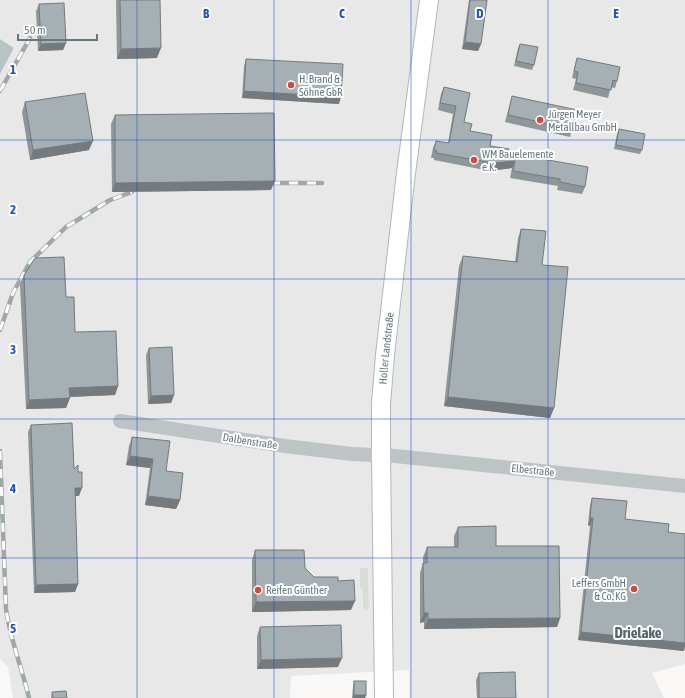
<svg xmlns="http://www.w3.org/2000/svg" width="685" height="698" viewBox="0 0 685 698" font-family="'Asap Condensed',sans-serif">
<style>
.built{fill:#e7e8e7;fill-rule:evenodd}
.green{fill:#daddd6}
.water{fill:#b7c3c5}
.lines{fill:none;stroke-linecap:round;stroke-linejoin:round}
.major-casing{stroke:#b2b8ba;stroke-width:20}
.minor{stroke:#bec4c6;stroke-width:14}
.major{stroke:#fff;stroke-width:18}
.rail-casing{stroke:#9fa7aa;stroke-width:4.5}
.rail{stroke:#fff;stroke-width:3;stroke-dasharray:9;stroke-linecap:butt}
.wall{fill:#8f969a}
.shaded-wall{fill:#747a7d}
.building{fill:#a6afb3;stroke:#747a7d}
.grid{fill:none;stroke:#1d4ed8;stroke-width:1;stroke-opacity:0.55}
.poi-dot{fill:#d1493f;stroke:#fff;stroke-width:1.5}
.labels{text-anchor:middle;stroke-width:4;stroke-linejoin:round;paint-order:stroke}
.poi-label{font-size:11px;fill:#66787e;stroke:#fff;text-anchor:start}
.street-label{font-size:11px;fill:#66787e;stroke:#fff}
.district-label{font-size:15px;font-weight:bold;fill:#58656a;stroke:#fff}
.grid-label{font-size:13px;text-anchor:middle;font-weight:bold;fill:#1d4ed8;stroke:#fff;stroke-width:4;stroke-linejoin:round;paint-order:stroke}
</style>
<rect width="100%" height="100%" fill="#f9f8f7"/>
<path class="built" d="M0 0H685V664L652 673 664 698H409V670L291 676 290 698H13L8 667 0 659V74L14 48 0 39ZM368 568 369 609 363 608V590L360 588V569Z"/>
<path class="green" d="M360 568H368L369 609H365L363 607V590L360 588Z"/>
<path class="water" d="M0 39 14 48 0 74Z"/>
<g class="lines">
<g class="major-casing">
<g id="major">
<path id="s1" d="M384 698 381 455V404L385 355 406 173 429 0"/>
</g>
</g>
<path class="minor" d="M120 421 285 446 352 454 395 456 483 465 685 486"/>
<use href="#major" class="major"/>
<g class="rail-casing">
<g id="rail">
<path d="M0 91 30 38"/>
<path d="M271 183H322"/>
<path d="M0 330 13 293 30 262 66 227 110 200 132 192"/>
<path d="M0 451 6 609C10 639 22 668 29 698"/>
</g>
</g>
<use href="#rail" class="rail"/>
</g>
<g class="wall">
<path d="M116 0H160L157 58 117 59Z"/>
<path d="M469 0H487L481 44 478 51 462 49Z"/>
<path d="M39 4 66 43 63 50 38 51 36 11Z"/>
<path d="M520 44 534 65 532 70 514 66 518 48Z"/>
<path d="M577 58 617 81 615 88 611 87 608 98 573 90 576 79 572 78 575 65Z"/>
<path d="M246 59 339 104 242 98 244 66Z"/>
<path d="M444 87 470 93 464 122 470 131 490 146 508 153 585 187 582 194 557 190 558 186 510 178 512 168 490 171 434 160V158H431L433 148 436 141 448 143 453 114 438 110 441 94Z"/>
<path d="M512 96 572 129 570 137 505 122 510 103Z"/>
<path d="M25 102 89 150 30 160 22 112Z"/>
<path d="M115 115 271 190 112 192 111 124Z"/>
<path d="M619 129 642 150 640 154 614 149 617 134Z"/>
<path d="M521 229 542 265 554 408 550 418 444 406 459 266 463 256 515 262 518 238Z"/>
<path d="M24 275 66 297 75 332 118 386 115 395 70 397 66 408 26 409 20 285Z"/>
<path d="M149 348 174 395 171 403 148 404 146 355Z"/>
<path d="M31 425 74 469 79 496H75L78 584 75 592 34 593 28 432Z"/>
<path d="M132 437 166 471 180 500 176 509 145 505 150 468 126 465 129 446Z"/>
<path d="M592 498 625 519 668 532 684 651 578 640 590 526 588 525 590 505Z"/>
<path d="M458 527 496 546 560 618 557 627 424 629V622L420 623V573L423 563V557L427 547H454V536Z"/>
<path d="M255 550 305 568 314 577 338 581 351 610 252 612V560Z"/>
<path d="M260 627 338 667 257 669V636Z"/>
<path d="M479 673 516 698H477L476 680Z"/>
<path d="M354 681 366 695 365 698H352L353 686Z"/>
<path d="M52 692 67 698H51Z"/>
</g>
<g class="shaded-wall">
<path d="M465 42 481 44 478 51 462 49Z"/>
<path d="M66 43 63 50 38 51 41 44Z"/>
<path d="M161 48 157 58 117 59 121 49Z"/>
<path d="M244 91 341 97 339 104 242 98Z"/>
<path d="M93 141 89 150 30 160 33 150Z"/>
<path d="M515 161 512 168 490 171 493 163Z"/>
<path d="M275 181 271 190 112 192 115 183Z"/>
<path d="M118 386 115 395 66 397 69 388Z"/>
<path d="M174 395 171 403 148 404 151 396Z"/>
<path d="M448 397 554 408 550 418 444 406Z"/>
<path d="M70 398 66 408 26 409 29 400Z"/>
<path d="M130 456 153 459 150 468 126 465Z"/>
<path d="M75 488H82L79 496H72Z"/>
<path d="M148 496 180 500 176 509 145 505Z"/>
<path d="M590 518H593L590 526 588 525Z"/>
<path d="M78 584 75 592 34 593 36 585Z"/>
<path d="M355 601 351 610 252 612 256 602Z"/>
<path d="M424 613H428L424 622 420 623Z"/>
<path d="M560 618 557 627 424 629 428 619Z"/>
<path d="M581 632 685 643V647L684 651 578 640Z"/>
<path d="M342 658 338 667 257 669 261 660Z"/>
<path d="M354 695H366L365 698H353Z"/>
</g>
<g class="building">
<path d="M120 0H160L161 48 121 49Z"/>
<path d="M470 0H487L481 44 465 42Z"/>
<path d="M64 3 66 43 41 44 39 4Z"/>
<path d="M520 44 538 47 534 65 516 61Z"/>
<path d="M577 58 620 67 617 81 613 80 611 90 576 83 578 72 574 71Z"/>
<path d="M246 59 343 64 341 97 244 91Z"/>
<path d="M444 87 470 93 464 122 472 124 470 131 492 135 490 146 509 149 508 153 588 167 585 187 560 182V179L513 171 515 161 493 163 436 153 437 151 434 150 436 141 449 143 456 106 440 103Z"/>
<path d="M85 93 93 141 33 150 25 102Z"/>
<path d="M512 96 577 110 572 129 508 115Z"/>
<path d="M274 113 275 181 115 183V115Z"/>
<path d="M619 129 645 134 642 150 616 145Z"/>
<path d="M521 229 546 231 542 265 568 267 554 408 448 397 463 256 517 262Z"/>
<path d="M64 257 66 297H74L75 332 116 331 118 386 69 388 70 398 29 400 24 275 35 258Z"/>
<path d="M172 347 174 395 151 396 149 348Z"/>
<path d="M72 423 74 469 78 465V472H82V488H75L78 584 36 585 31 425Z"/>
<path d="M132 437 170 441 166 471 183 473 180 500 148 496 153 459 130 456Z"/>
<path d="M592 498 627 501 625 519 669 524 668 532 685 534V643L581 632 593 518H590Z"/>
<path d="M496 526V546H559L560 618 428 619V613H424L423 563H427V547H458V527Z"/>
<path d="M255 550H304L305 568 314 577H338V581L354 580 355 601 256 602Z"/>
<path d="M341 625 342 658 261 660 260 627Z"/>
<path d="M515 672 516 698H479V673Z"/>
<rect x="354" y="681" width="12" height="14"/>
<path d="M66 691 67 698H53L52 692Z"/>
</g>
<path class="grid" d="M137 0V698M274 0V698M411 0V698M548 0V698M0 140H685M0 279H685M0 419H685M0 558H685"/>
<g class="poi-dot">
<circle cx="291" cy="85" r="4"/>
<circle cx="540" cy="120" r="4"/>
<circle cx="474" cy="160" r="4"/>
<circle cx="634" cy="589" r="4"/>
<circle cx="258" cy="590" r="4"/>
</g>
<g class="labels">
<g class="poi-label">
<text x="299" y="83">H. Brand &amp;<tspan x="299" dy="13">Söhne GbR</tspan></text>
<text x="548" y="118">Jürgen Meyer<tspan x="548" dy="13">Metallbau GmbH</tspan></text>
<text x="482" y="158">WM Bauelemente<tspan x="482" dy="13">e.K.</tspan></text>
<text x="626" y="587" text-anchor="end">Leffers GmbH<tspan x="626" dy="13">&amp; Co. KG</tspan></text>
<text x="266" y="594">Reifen Günther</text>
</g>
<g class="street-label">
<text dy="4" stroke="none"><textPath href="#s1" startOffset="350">Holler Landstraße</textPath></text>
<text transform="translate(250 441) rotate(9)" y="4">Dalbenstraße</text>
<text transform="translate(533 470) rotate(6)" y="4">Elbestraße</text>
</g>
<g class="district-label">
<text x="638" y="638">Drielake</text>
</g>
</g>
<g class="grid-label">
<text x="206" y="18">B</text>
<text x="342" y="18">C</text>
<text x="480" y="18">D</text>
<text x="616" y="18">E</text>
<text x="13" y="74">1</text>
<text x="13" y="214">2</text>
<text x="13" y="354">3</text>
<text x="13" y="493">4</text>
<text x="13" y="633">5</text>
</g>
<path d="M18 34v6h79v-6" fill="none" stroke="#66787e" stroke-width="2"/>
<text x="24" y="34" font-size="12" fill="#66787e" stroke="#ffffff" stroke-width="3" paint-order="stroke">50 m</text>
</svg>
